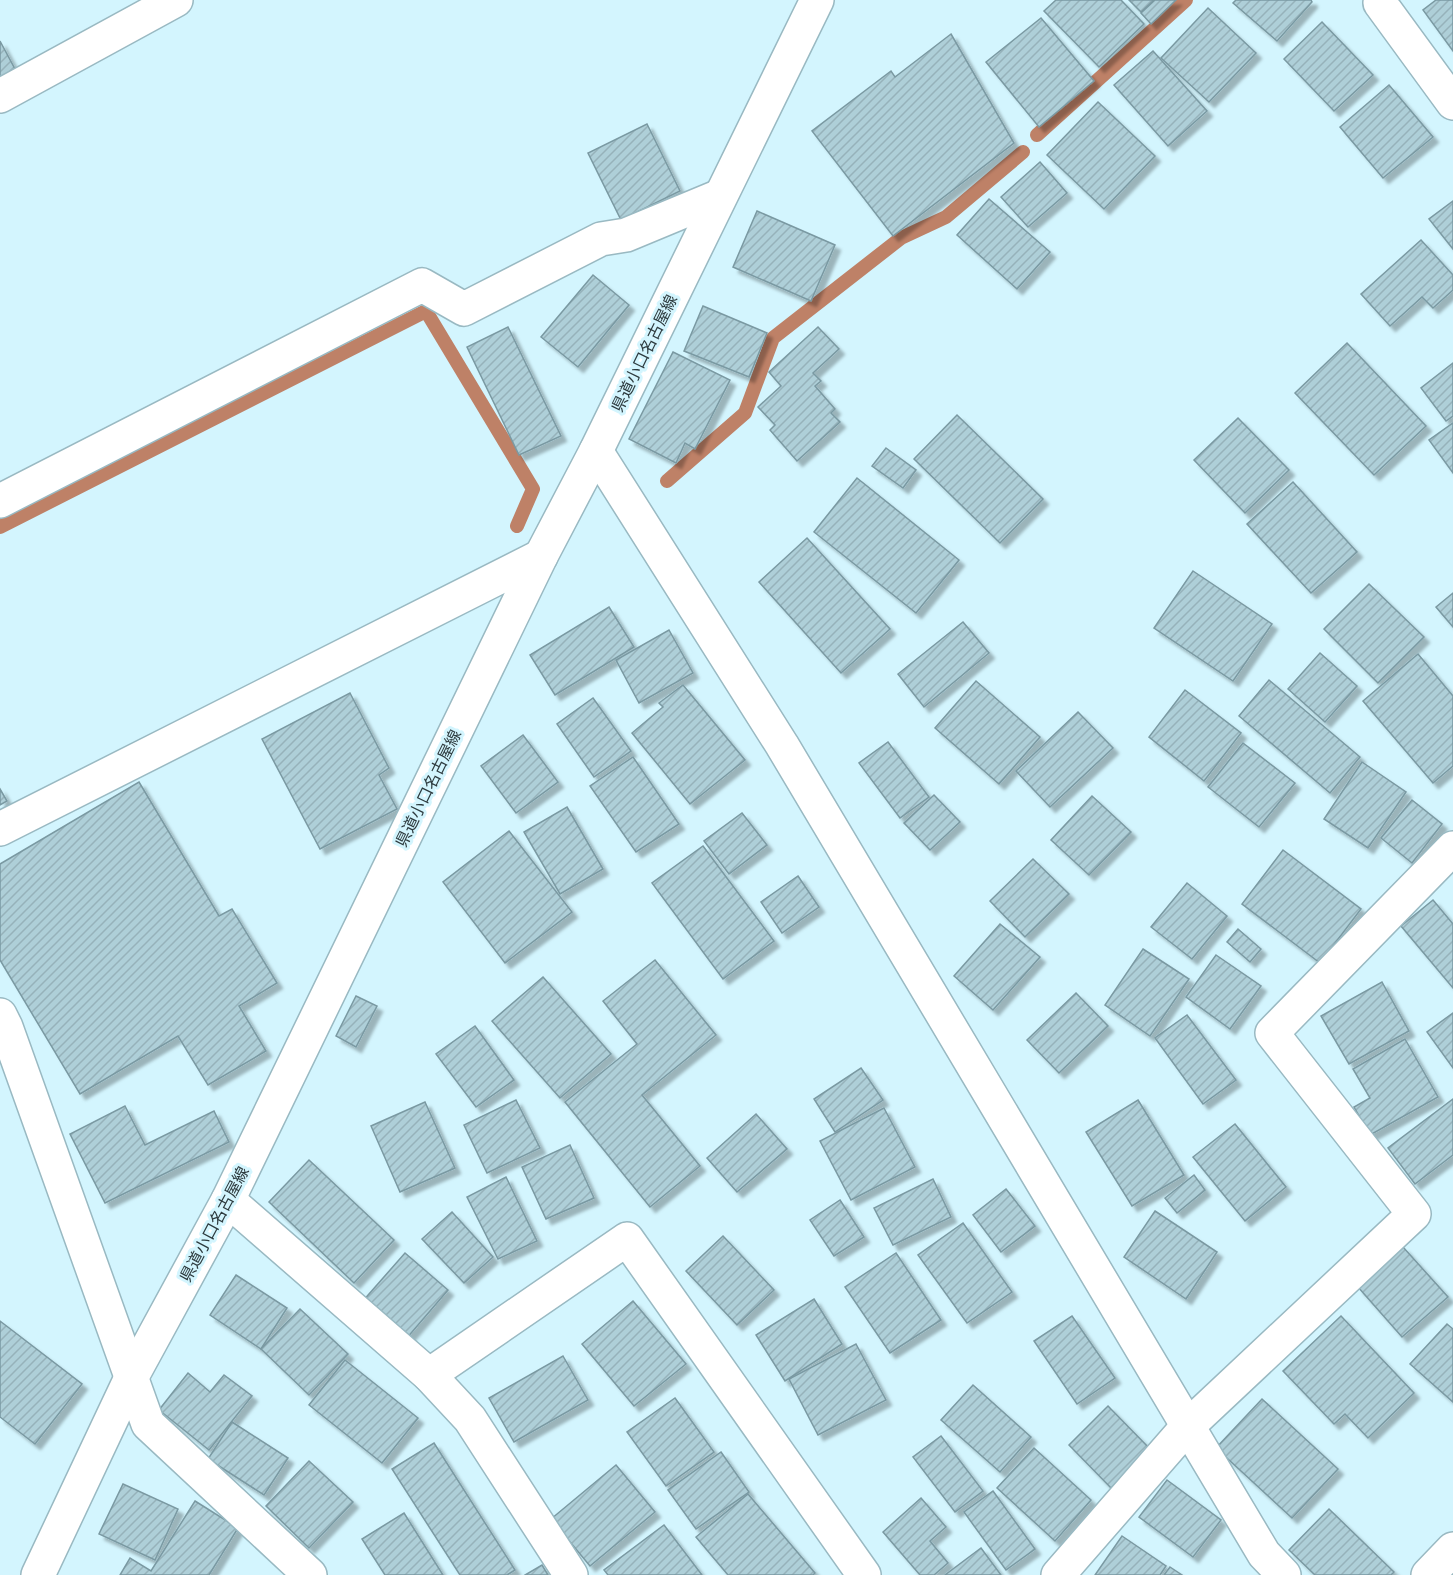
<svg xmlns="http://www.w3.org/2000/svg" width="1453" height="1575" viewBox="0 0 1453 1575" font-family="Helvetica,'Noto Sans JP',sans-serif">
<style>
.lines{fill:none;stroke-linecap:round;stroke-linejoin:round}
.stream{stroke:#be8167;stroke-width:14}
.building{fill:url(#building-hatch);stroke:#7a99a2;stroke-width:1.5;filter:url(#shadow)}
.minor-casing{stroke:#99b9c2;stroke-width:36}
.major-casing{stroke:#99b9c2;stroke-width:36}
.minor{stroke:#fff;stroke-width:33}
.major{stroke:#fff;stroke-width:33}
.labels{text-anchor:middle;stroke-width:6;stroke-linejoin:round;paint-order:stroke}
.street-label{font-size:16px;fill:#2d3a3e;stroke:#d3f5fe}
</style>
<defs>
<pattern id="building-hatch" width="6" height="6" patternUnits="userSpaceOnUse" patternTransform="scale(1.5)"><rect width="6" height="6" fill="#aecfd8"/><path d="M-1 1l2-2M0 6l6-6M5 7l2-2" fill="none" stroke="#96b2ba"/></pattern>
<filter id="shadow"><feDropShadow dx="5.5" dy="5.5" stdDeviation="1.5" flood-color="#0004"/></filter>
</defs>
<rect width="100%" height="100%" fill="#d3f5fe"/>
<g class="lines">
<g class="stream">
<path d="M1037 135 1186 0"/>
<path d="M667 481 745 413 773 338 901 238 946 217 1023 152"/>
<path d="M0 527 426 311 533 489 517 526"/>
</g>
</g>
<g class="building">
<path d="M1056 0H1121L1144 24 1099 67 1044 11Z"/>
<path d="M1129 0H1154L1141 12Z"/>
<path d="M1155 0H1176L1151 24 1141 13Z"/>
<path d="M1236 0H1311L1312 2 1277 41 1233 3Z"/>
<path d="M1436 0H1453V51L1423 10Z"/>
<path d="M1208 8 1256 53 1209 102 1161 58Z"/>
<path d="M1041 18 1094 81 1039 127 986 62Z"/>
<path d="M1322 22 1373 75 1334 111 1284 59Z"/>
<path d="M951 34 1014 143 893 236 812 131 891 71 895 77Z"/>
<path d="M0 41 16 71 0 79Z"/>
<path d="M1153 51 1207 111 1168 146 1114 85Z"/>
<path d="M1389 85 1433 137 1383 178 1340 127Z"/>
<path d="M1098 102 1155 156 1104 209 1047 155Z"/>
<path d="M647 124 680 191 621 220 588 153Z"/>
<path d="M1040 162 1067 193 1028 227 1001 197Z"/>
<path d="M989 199 1050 252 1017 289 957 235Z"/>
<path d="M1453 201V249L1429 219Z"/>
<path d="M757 211 835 245 811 301 733 267Z"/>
<path d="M1421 240 1453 275V290L1433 308 1422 297 1390 326 1361 294Z"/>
<path d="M593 275 629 305 578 367 541 337Z"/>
<path d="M703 306 767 333 749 377 684 351Z"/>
<path d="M508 327 561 436 519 455 467 347Z"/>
<path d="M818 327 839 349 813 373 821 381 815 386 835 409 831 413 840 422 797 461 770 430 775 425 758 407 781 386 769 372Z"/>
<path d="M1347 343 1426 426 1374 475 1295 393Z"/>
<path d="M673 352 730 380 695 449 685 443 676 463 629 439Z"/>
<path d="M1453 363V416L1446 421 1421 388Z"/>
<path d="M957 415 1043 499 1000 543 914 459Z"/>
<path d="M1238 418 1289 470 1245 513 1194 460Z"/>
<path d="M1453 423V473L1429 440Z"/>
<path d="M886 448 916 470 903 488 872 466Z"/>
<path d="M857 478 959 560 916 613 814 532Z"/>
<path d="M1293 482 1357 552 1311 593 1247 524Z"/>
<path d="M807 538 890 629 841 673 759 582Z"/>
<path d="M1193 571 1272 624 1233 681 1154 628Z"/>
<path d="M1369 584 1424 637 1378 683 1324 629Z"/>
<path d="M1453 593V627L1436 607Z"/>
<path d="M609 607 634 647 555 695 530 655Z"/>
<path d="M963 622 989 653 924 707 898 674Z"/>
<path d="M669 630 693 673 639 703 616 660Z"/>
<path d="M1320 653 1357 686 1325 722 1288 689Z"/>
<path d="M1418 654 1453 696V766L1433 783 1363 701Z"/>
<path d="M1269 680 1360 757 1330 793 1239 716Z"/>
<path d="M976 681 1040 737 999 784 935 728Z"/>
<path d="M683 685 745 760 690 804 632 733 663 707 659 703Z"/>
<path d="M1185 690 1241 733 1204 781 1149 737Z"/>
<path d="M350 693 389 768 379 775 397 809 320 849 262 739Z"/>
<path d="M593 698 631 751 594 777 557 724Z"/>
<path d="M1078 712 1113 748 1050 807 1016 771Z"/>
<path d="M523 735 558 782 516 813 481 766Z"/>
<path d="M888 742 929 797 900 818 859 763Z"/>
<path d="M1243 743 1295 783 1259 827 1208 787Z"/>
<path d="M633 757 679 824 636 852 590 786Z"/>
<path d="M1362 762 1406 792 1368 848 1324 819Z"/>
<path d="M139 782 219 916 232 909 277 983 239 1006 266 1051 208 1085 178 1036 80 1094 0 960V864Z"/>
<path d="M0 789 7 801 0 805Z"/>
<path d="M934 795 960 822 930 850 904 823Z"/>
<path d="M1092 796 1131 832 1089 875 1051 840Z"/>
<path d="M1412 800 1442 824 1412 863 1381 838Z"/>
<path d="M567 807 603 869 560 894 524 832Z"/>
<path d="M742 813 767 845 729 874 704 841Z"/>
<path d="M509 831 572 912 505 963 443 882Z"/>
<path d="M703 846 774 941 723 979 652 883Z"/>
<path d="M1283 850 1361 909 1320 963 1242 904Z"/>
<path d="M1033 859 1069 894 1025 937 990 901Z"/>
<path d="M798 876 819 907 782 933 761 902Z"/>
<path d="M1187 883 1227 916 1192 959 1151 927Z"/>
<path d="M1433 900 1453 924V988L1401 926Z"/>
<path d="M1000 924 1040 957 993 1010 954 976Z"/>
<path d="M1238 929 1261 949 1250 962 1227 942Z"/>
<path d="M1143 949 1189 979 1150 1036 1105 1005Z"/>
<path d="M1216 955 1261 986 1230 1029 1186 997Z"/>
<path d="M655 960 716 1035 642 1095 700 1166 650 1207 565 1102 637 1044 603 1001Z"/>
<path d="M543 977 611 1054 560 1098 492 1021Z"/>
<path d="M1382 982 1409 1031 1349 1064 1321 1016Z"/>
<path d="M1076 993 1108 1026 1059 1073 1027 1040Z"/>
<path d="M356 996 377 1006 356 1047 336 1036Z"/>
<path d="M1453 1013V1068L1427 1032Z"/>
<path d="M1187 1015 1236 1080 1203 1104 1155 1038Z"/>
<path d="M475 1026 514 1080 476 1107 436 1054Z"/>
<path d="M1405 1039 1438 1097 1370 1135 1354 1107 1370 1098 1353 1069Z"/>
<path d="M861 1068 883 1100 835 1132 814 1099Z"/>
<path d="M1453 1099V1155L1415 1184 1388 1148Z"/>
<path d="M516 1100 540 1148 487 1173 464 1125Z"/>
<path d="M1138 1100 1184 1175 1132 1206 1086 1132Z"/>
<path d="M425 1102 455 1168 400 1192 371 1126Z"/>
<path d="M125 1106 145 1145 214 1111 229 1142 105 1203 70 1134Z"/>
<path d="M884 1108 915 1167 851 1200 820 1141Z"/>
<path d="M756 1114 787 1149 737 1192 707 1158Z"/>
<path d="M1235 1124 1286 1187 1245 1221 1193 1157Z"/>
<path d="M570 1145 594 1198 546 1219 522 1167Z"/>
<path d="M309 1160 394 1240 354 1283 269 1202Z"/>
<path d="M1194 1175 1205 1190 1177 1213 1165 1198Z"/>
<path d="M506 1177 537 1241 498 1259 467 1197Z"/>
<path d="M933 1179 951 1217 893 1245 874 1208Z"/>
<path d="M1006 1189 1035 1226 1001 1252 973 1215Z"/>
<path d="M840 1200 864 1237 834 1256 810 1220Z"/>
<path d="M1155 1211 1217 1252 1186 1299 1124 1257Z"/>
<path d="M452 1212 493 1257 464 1283 422 1239Z"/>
<path d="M963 1223 1012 1292 967 1323 918 1255Z"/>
<path d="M723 1236 774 1290 737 1325 686 1271Z"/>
<path d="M1403 1247 1448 1297 1402 1337 1358 1287Z"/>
<path d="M405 1253 448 1290 406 1339 362 1302Z"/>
<path d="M896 1253 941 1320 890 1353 845 1287Z"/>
<path d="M236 1275 287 1308 261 1349 210 1315Z"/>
<path d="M814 1299 842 1344 785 1381 756 1335Z"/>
<path d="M633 1301 686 1364 634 1406 582 1344Z"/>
<path d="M300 1309 348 1354 309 1395 261 1349Z"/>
<path d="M1072 1316 1115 1378 1077 1404 1034 1341Z"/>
<path d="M1341 1316 1414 1393 1368 1438 1345 1414 1334 1424 1283 1371Z"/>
<path d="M0 1321 82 1384 35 1444 0 1417Z"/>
<path d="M1447 1324 1453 1329V1402L1410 1364Z"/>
<path d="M856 1344 886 1400 818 1435 789 1379Z"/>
<path d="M563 1356 588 1400 514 1442 489 1398Z"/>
<path d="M345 1360 418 1418 382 1463 309 1405Z"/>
<path d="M188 1373 210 1392 224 1375 252 1396 209 1450 159 1410Z"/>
<path d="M973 1385 1031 1437 1000 1472 941 1420Z"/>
<path d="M675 1398 714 1452 666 1486 627 1432Z"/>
<path d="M1262 1399 1338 1469 1292 1518 1216 1448Z"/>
<path d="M1108 1406 1151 1450 1111 1488 1069 1445Z"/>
<path d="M232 1422 288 1458 264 1495 208 1459Z"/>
<path d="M941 1436 983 1491 955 1512 913 1457Z"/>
<path d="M434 1443 515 1570 507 1575H460L392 1469Z"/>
<path d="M1034 1448 1091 1500 1055 1541 997 1488Z"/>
<path d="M721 1452 749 1492 696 1529 668 1490Z"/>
<path d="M309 1461 353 1502 309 1548 266 1506Z"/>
<path d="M616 1465 655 1512 590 1566 551 1519Z"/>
<path d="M1167 1480 1221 1520 1193 1557 1139 1517Z"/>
<path d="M123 1484 178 1509 155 1560 99 1534Z"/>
<path d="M993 1491 1035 1549 1006 1570 964 1512Z"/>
<path d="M748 1494 815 1573 813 1575H728L696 1537Z"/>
<path d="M921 1498 946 1527 930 1541 948 1563 934 1575H920L883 1532Z"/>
<path d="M195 1501 238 1528 209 1575H120L130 1558 151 1571Z"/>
<path d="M1329 1509 1394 1572 1391 1575H1315L1289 1550Z"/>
<path d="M404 1513 443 1575H385L362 1539Z"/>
<path d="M664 1525 702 1575H608L604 1570Z"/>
<path d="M1122 1536 1166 1566 1160 1575H1095Z"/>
<path d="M981 1548 1001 1575H945Z"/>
<path d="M542 1565 548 1575H525Z"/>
<path d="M1170 1567 1182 1575H1164Z"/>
</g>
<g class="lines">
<g class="minor-casing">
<g id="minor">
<path d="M1382 0 1380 3 1453 103"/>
<path d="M0 96 176 0"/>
<path d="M596 451 782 745 1264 1554 1284 1575"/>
<path d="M0 501 422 285 464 309 601 239 626 235 720 196"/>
<path d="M0 829 541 556"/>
<path d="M0 1015 6 1027 148 1424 310 1575"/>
<path d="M228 1200 429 1375 627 1239 864 1575"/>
<path d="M429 1375 470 1419 571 1575"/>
<path d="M1058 1575 1187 1427 1414 1214 1272 1033 1453 848"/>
<path d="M1428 1575 1453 1549"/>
</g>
</g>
<g class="major-casing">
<path id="major" d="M38 1575 130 1380 228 1200 541 556 596 451 817 0"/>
</g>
<use href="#minor" class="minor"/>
<use href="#major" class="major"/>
</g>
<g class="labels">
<g class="street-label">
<text transform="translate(644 353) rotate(-64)" y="6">県道小口名古屋線</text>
<text transform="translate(428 788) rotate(-64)" y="6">県道小口名古屋線</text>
<text transform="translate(214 1224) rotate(-62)" y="6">県道小口名古屋線</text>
</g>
</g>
</svg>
